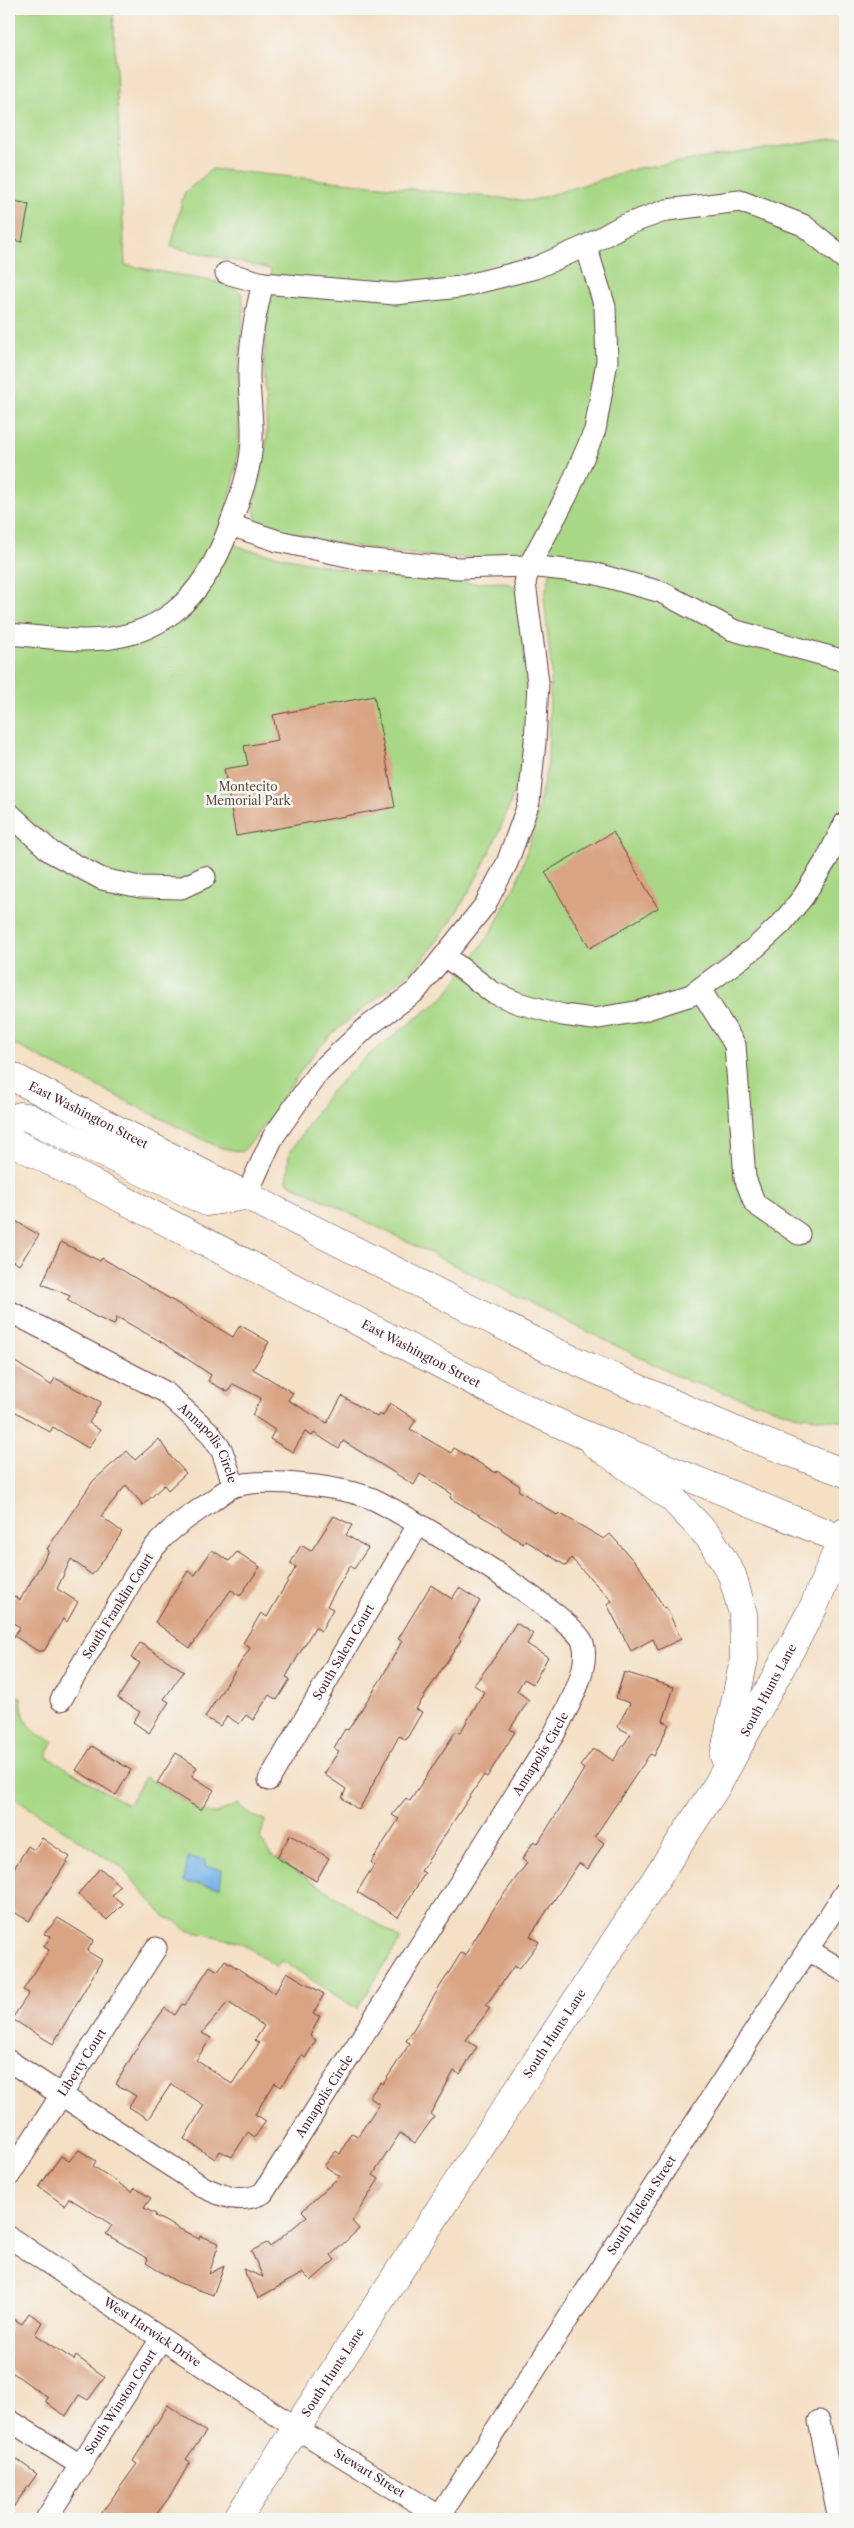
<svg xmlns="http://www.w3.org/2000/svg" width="854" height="2528" viewBox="0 0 854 2528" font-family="'Libre Caslon Text',serif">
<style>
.green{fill:#a8d886;stroke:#797c58}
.water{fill:#74b3e7;stroke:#5f6989}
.building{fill:#d9a484;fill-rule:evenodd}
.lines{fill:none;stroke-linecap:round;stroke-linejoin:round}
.street-casing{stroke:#643c42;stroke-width:23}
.secondary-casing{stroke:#643c42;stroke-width:29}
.primary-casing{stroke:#643c42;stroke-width:29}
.street{stroke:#fff;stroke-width:21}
.secondary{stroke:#fff;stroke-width:28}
.primary{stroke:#fff;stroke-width:28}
.labels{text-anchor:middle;stroke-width:5;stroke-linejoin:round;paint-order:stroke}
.park-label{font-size:12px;fill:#624d42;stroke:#f6f6f2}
.street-label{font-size:12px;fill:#4a1f2b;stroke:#f6f6f2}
</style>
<rect width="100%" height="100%" fill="#f6f6f2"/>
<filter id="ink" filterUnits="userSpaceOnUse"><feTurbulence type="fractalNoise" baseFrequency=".02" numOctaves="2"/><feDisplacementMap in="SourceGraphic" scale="10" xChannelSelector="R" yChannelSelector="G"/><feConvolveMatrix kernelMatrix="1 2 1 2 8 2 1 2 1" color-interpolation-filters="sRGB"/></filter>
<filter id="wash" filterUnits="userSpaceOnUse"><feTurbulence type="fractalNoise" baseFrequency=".0096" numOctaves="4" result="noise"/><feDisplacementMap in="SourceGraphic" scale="20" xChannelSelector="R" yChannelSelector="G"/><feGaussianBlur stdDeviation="1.12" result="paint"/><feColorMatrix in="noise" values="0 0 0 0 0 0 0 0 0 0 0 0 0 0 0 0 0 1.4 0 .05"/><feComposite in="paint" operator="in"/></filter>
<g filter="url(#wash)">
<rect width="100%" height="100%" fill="#f4e0c5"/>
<g class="green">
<path d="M9 9H113L125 265 233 285 242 294 244 308 238 373 239 444 233 486 216 538 249 550 381 577 472 583 503 582 512 585 519 594C523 646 531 701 524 752 516 813 456 929 411 971 382 997 347 1017 321 1046 291 1078 273 1121 242 1152L218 1147 9 1042Z"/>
<path d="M845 137V1422L795 1415 685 1380 287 1182 289 1154 329 1093 366 1057 444 997 490 934 518 880 534 828 548 762 551 665 544 598 556 552C542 552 526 556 511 557 427 562 344 547 263 526L256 519 254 507 267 439 264 359 271 269 171 247 184 193 212 169 530 201 639 168Z"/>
<path d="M9 1695 21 1697C23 1722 29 1733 54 1741L46 1756 128 1805 145 1777 203 1812 217 1813 238 1804 250 1815 265 1820 260 1838 270 1854 401 1939 357 2009 281 1960 277 1967 240 1942 185 1930 176 1921 165 1917 121 1867 9 1795Z"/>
</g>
<path class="water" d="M188 1857 205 1860V1866L222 1869 220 1887 184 1882Z"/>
<g id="blocks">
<g class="building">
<path d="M13 201 29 204 22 242 9 239Z"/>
<path d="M374 696 395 807 236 836 224 769 248 765 244 746 278 740 273 715Z"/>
<path d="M613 832 658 908 590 948 545 872Z"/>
<path d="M9 1217 39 1235 19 1265 9 1259Z"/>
<path d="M61 1242 100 1261 102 1258 233 1337 240 1325 269 1342 253 1369 293 1393 288 1400 327 1423 342 1396 377 1417 379 1414 383 1416 390 1403 416 1420 410 1429 451 1453 454 1448 496 1473 497 1471 520 1486 518 1490 557 1515 559 1513 604 1539 610 1534 641 1569 664 1608 666 1607 681 1639 658 1650 653 1639 631 1651 607 1604 612 1601 571 1558 566 1566 525 1540 523 1544 501 1529 502 1528 450 1498 452 1494 420 1474 414 1485 343 1441 339 1449 314 1433 312 1436 305 1432 293 1452 270 1439 275 1430 252 1415 261 1398 233 1384 228 1392 208 1381 211 1375 165 1344 117 1317 114 1325 96 1317 67 1300 70 1296 42 1284Z"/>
<path d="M9 1358 51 1385 55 1378 101 1402 89 1423 100 1430 88 1448 53 1427 50 1432 9 1408Z"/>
<path d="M159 1439 171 1457 186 1473 168 1490 164 1485 143 1505 126 1485 101 1516 122 1532 107 1555 92 1575 71 1559 57 1589 78 1602 67 1622 63 1619 44 1651H38L14 1636 20 1627 9 1621V1604L14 1596 20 1600 49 1551 47 1549 93 1481 127 1451 135 1460Z"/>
<path d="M334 1516 352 1525 346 1535 368 1548 354 1569 350 1566 327 1606 333 1609 321 1631 315 1627 286 1677 290 1679 277 1700 269 1695 253 1720 246 1715 239 1724 227 1716 220 1726 205 1717 250 1648 243 1643 261 1613 267 1617 296 1567 290 1564 301 1545 311 1551Z"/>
<path d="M212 1550 229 1561 237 1552 260 1567 240 1596 231 1590 190 1648 155 1622 188 1571 195 1575Z"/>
<path d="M431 1585 452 1599 459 1588 480 1601 459 1638 461 1640 416 1709 422 1712 406 1740 399 1736 359 1810 342 1798 346 1789 324 1774 339 1751 334 1748 345 1729 348 1730 381 1679 402 1641 398 1639Z"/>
<path d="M516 1623 533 1634 527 1644 548 1657 533 1684 524 1679 517 1691 529 1700 510 1729 515 1732 487 1777 484 1775 421 1871 425 1873 398 1917 357 1892 374 1865 371 1862 399 1819 392 1815 406 1798 410 1801 456 1731 460 1733 484 1692 474 1685 495 1657Z"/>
<path d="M140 1643 184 1671 164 1699 169 1702 149 1733 133 1722 140 1712 118 1698 140 1663 131 1658Z"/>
<path d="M624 1672 674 1687 663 1721 669 1724 654 1756 650 1754 595 1836 604 1843 588 1869 579 1863 530 1936 539 1942 519 1969 514 1966 486 2005 490 2008 466 2040 477 2047 460 2074 454 2071 430 2114 434 2117 415 2143 400 2133 373 2175 379 2179 352 2221 359 2229 331 2255 335 2260 311 2281 303 2273 258 2298 243 2269 263 2277 251 2251 267 2243 270 2247 307 2216 302 2211 340 2176 324 2166 336 2151 340 2154 351 2133 358 2136 379 2104 369 2097 381 2082 383 2084 410 2043 406 2041 461 1953 465 1955 496 1905 527 1863 522 1859 534 1841 538 1843 569 1794 584 1769 580 1766 592 1750H598L613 1761 631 1734 617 1727 630 1703 616 1698Z"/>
<path d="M92 1746 131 1770 116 1795 76 1770Z"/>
<path d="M176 1753 197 1767 192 1776 214 1790 201 1810 157 1783Z"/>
<path d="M290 1835 329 1858 316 1881 277 1858Z"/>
<path d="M42 1838 70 1857 29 1921 9 1909V1876L28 1846 34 1850Z"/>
<path d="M100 1868 120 1886 112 1895 123 1904 107 1920 78 1894Z"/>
<path d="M58 1918 94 1940 87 1951 102 1960 53 2044 12 2019 29 1993 23 1990 49 1950 44 1947 51 1936 44 1934Z"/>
<path d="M225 1960 275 1993 287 1972 324 1994 313 2014 320 2016 310 2036 316 2040 305 2058 302 2055 281 2087 275 2083 255 2114 266 2121 255 2137 248 2132 232 2157 220 2151 215 2159 184 2139 204 2105 171 2084 148 2119 129 2107 136 2096 116 2084 139 2044 165 2008 175 2015 182 2004 185 2005 210 1966 218 1971ZM228 2002 264 2026 255 2040 259 2043 232 2084 196 2060 211 2038 202 2033Z"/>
<path d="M79 2150 96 2161 93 2166 132 2192 135 2188 151 2198 144 2208 156 2214 155 2216 199 2239 200 2236 219 2243 209 2274 224 2266 213 2295 177 2282 146 2263 148 2259 106 2234 112 2225 69 2198 64 2205 39 2187 61 2156 69 2161Z"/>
<path d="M29 2313 42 2322 35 2334 74 2360 76 2356 105 2377 88 2400 79 2395 66 2416 45 2402 48 2398 9 2370V2316L22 2324Z"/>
<path d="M168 2405 206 2432 186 2459 190 2462 171 2495 153 2519H97L137 2464 133 2461Z"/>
<path d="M9 2454 37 2474 9 2513Z"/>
</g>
</g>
</g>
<g filter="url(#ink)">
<use href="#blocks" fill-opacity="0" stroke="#643c42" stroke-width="1"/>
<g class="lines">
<g class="street-casing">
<g id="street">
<path d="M226 273 263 283 395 294 460 287 535 268 586 246"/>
<path d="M230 525 278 541 361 559 458 568 529 566 593 573 661 592 733 630 845 661"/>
<path d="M9 634C33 636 57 639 81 640 160 641 203 599 229 528 239 500 251 471 252 440 253 419 249 397 249 376 249 344 255 314 263 283"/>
<path d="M9 813 51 852 102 879 140 887 181 888 205 877"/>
<path d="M445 956 492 992 518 1003 563 1015 593 1019 641 1011 691 995 756 947 782 923 803 897 827 859 845 823"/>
<path d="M700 989 735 1045 745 1178 755 1204 799 1234"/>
<path d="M246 1196 273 1137 317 1074 367 1027 416 991 485 905 507 863 529 802 535 742 538 682 525 583 529 566 567 495 595 430 607 361 605 307 586 246 622 226 667 210 740 201 803 225 845 259"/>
<path id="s1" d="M9 1311 165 1392 209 1432 222 1451 234 1486"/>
<path id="s2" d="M269 1780 418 1525"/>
<path d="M808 1950 845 1972"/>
<path id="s3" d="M9 2061 203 2187C224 2197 241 2204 263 2193L554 1734C566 1711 591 1669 583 1643 576 1616 405 1514 373 1499 344 1487 265 1477 235 1486 226 1489 216 1498 209 1503 192 1515 173 1526 160 1541 142 1560 130 1584 117 1606 98 1637 79 1668 61 1700"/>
<path id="s4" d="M9 2176 156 1948"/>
<path id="s5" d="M9 2237 296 2428 444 2519"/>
<path d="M9 2420 80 2465"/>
<path d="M819 2421 839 2519"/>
<path id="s6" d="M46 2519 161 2339"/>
<path id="s7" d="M438 2519 845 1892"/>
</g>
</g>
<g class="secondary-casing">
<g id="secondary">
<path d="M595 1444 672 1498 710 1538 732 1575 743 1614 744 1659 724 1756"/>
<path id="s8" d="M237 2519 718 1784 814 1606 845 1532"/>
</g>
</g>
<g class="primary-casing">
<g id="primary">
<path id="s9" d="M9 1075 553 1351 745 1435 845 1473"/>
<path d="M9 1122 20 1116 27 1117 207 1202 246 1196"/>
<path id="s10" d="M9 1140 525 1408 580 1433 845 1541"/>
</g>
</g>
<use href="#street" class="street"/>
<use href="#secondary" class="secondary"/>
<use href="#primary" class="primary"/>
</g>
</g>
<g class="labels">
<g class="park-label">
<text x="248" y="791">Montecito<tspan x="248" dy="14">Memorial Park</tspan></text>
</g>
<g class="street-label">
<text dy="4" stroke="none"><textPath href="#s9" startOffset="89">East Washington Street</textPath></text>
<text dy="4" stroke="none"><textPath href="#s10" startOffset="464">East Washington Street</textPath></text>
<text dy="4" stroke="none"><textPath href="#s1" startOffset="244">Annapolis Circle</textPath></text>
<text transform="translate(118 1606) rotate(-58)" y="4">South Franklin Court</text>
<text dy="4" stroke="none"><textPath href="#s2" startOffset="148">South Salem Court</textPath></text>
<text dy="4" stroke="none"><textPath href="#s8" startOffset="985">South Hunts Lane</textPath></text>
<text dy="4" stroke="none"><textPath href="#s3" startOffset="814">Annapolis Circle</textPath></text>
<text dy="4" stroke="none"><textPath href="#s8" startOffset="580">South Hunts Lane</textPath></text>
<text dy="4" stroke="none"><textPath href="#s4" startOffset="135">Liberty Court</textPath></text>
<text dy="4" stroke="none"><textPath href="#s3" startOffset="409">Annapolis Circle</textPath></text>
<text dy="4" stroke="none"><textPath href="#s7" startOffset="374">South Helena Street</textPath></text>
<text dy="4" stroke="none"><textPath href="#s5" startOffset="172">West Harwick Drive</textPath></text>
<text dy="4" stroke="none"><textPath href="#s8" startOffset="175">South Hunts Lane</textPath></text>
<text dy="4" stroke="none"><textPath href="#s6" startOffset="139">South Winston Court</textPath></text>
<text dy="4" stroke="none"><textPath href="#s5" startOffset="431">Stewart Street</textPath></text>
</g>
</g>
<rect width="854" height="2528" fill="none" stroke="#f6f6f2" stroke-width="30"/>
</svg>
